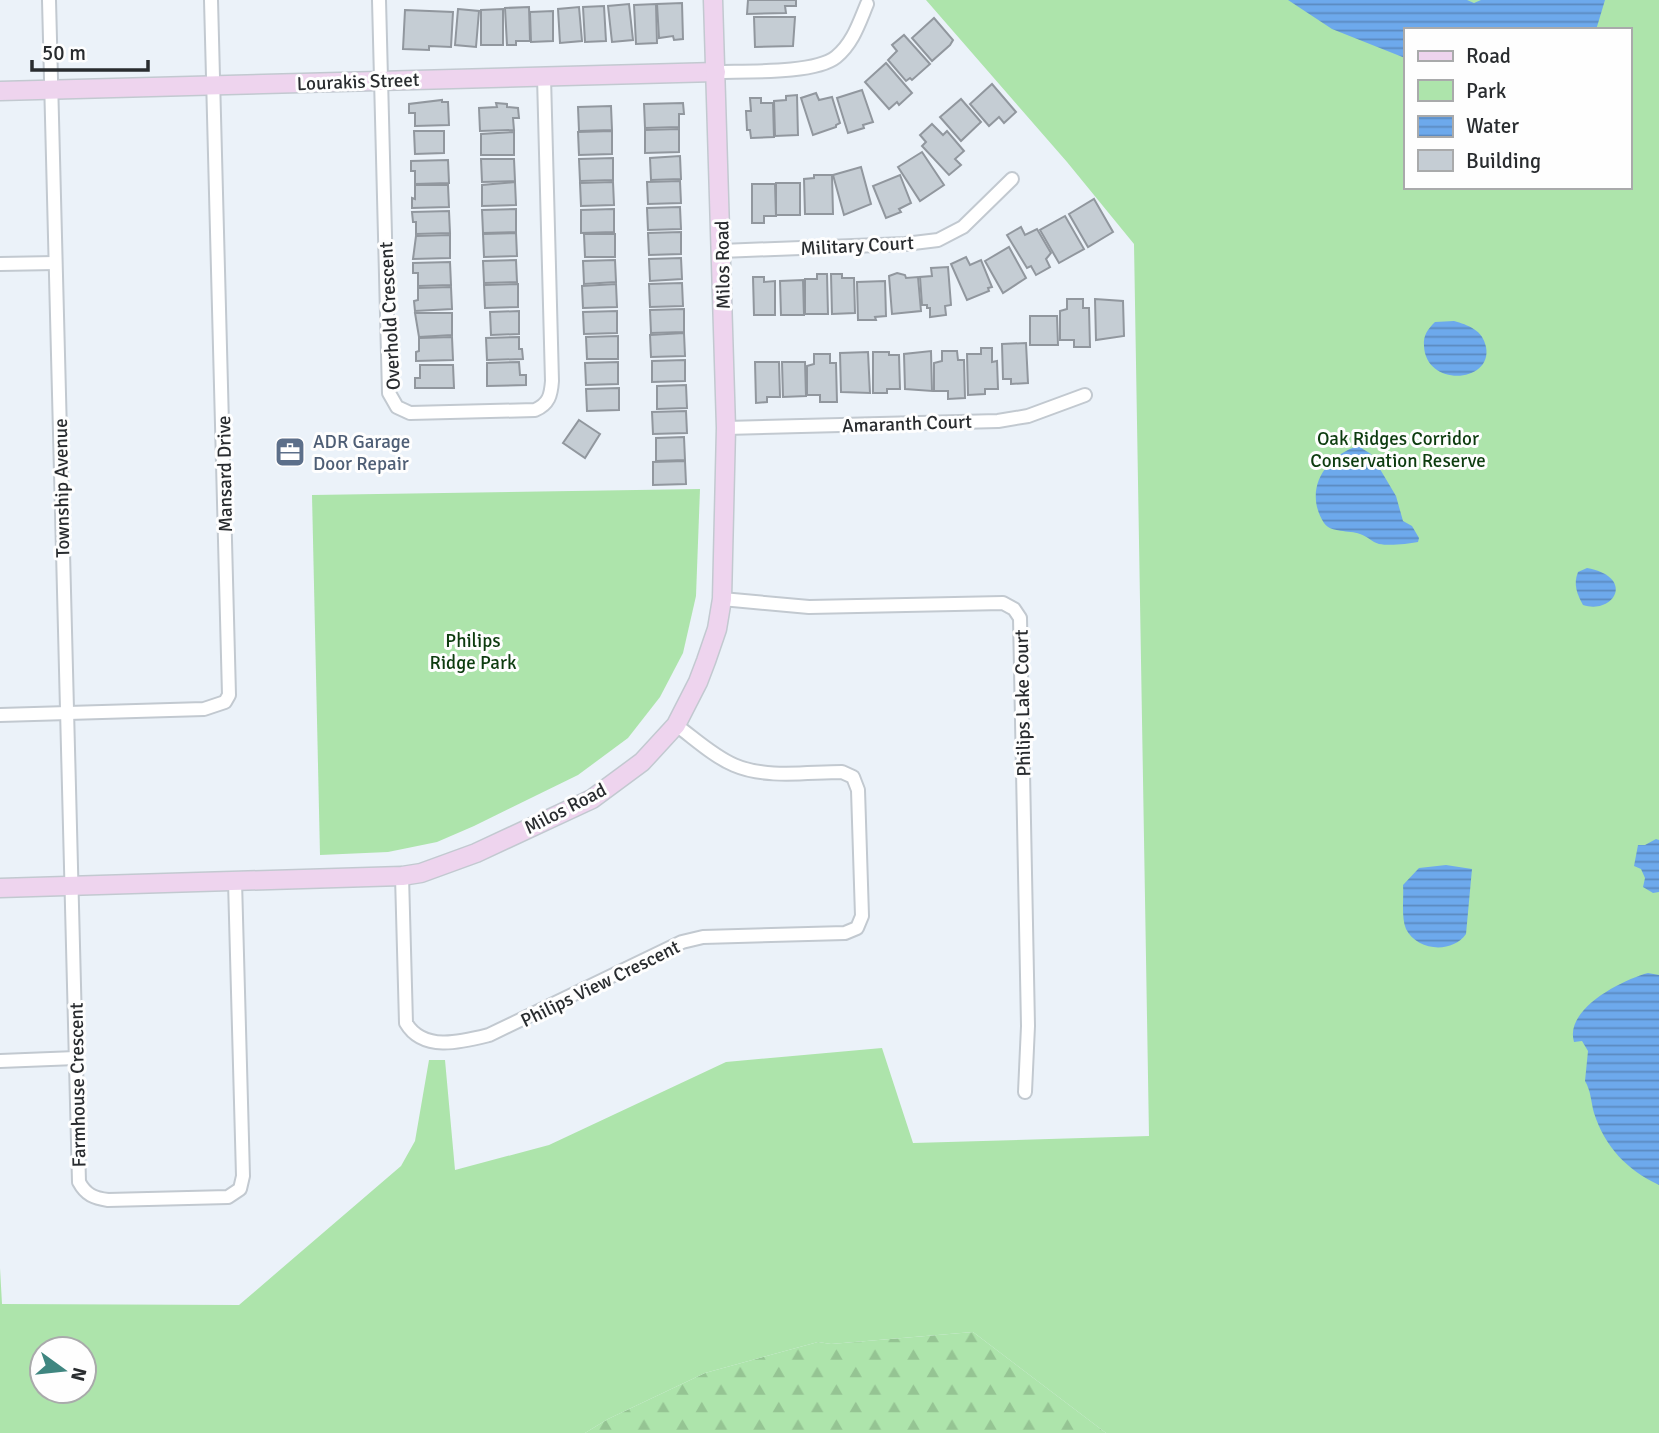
<svg xmlns="http://www.w3.org/2000/svg" width="1659" height="1433" viewBox="0 0 1659 1433" font-family="Signika,sans-serif">
<style>
.forest{fill:url(#forest-firs)}
.park{fill:#ade4ab;fill-rule:evenodd}
.water{fill:url(#water-rules)}
.building{fill:#c5cdd4;stroke:#91979e;stroke-width:2}
.lines{fill:none;stroke-linecap:round;stroke-linejoin:round}
.street-casing{stroke:#c2c9d0;stroke-width:16}
.secondary-casing{stroke:#c2c9d0;stroke-width:21}
.street{stroke:#fff;stroke-width:12}
.secondary{stroke:#eed4ee;stroke-width:18}
.labels{text-anchor:middle;stroke-width:6;stroke-linejoin:round;paint-order:stroke}
.street-label{font-size:19px;fill:#292c2f;stroke:#fefefe}
.park-label{font-size:19px;fill:#0d3c0f;stroke:#fefefe}
.service-label{font-size:19px;fill:#4e5e75;stroke:#fefefe;text-anchor:start}
</style>
<defs>
<pattern id="forest-firs" width="22" height="20" patternUnits="userSpaceOnUse" patternTransform="scale(1.75)"><rect width="22" height="20" fill="#ade4ab"/><path d="M5 1l3.5 6h-7zM16 11l3.5 6h-7z" fill="#95c493"/></pattern>
<pattern id="water-rules" width="6" height="5" patternUnits="userSpaceOnUse" patternTransform="scale(1.75)"><rect width="6" height="5" fill="#6da9ec"/><path d="M0 2.5h6" fill="none" stroke="#5a8ac0"/></pattern>
</defs>
<rect width="100%" height="100%" fill="#ebf2f9"/>
<path class="forest" d="M973 1332 1106 1433H585L608 1419 705 1373 818 1342 831 1344Z"/>
<g class="park">
<path d="M926 0H1659V1433H1106L973 1332 831 1344 818 1342 705 1373 608 1419 585 1433H0V1268L2 1304 239 1305 401 1166 415 1141 429 1060H445L455 1170 549 1145 726 1062 882 1048 913 1143 1149 1136 1134 244 1067 162ZM1405 30H1629V187H1405ZM42 1349H84V1391H42Z"/>
<path d="M700 489 696 596 683 653 660 697 628 738 578 775 474 826 437 842 388 852 320 855 312 495Z"/>
</g>
<g class="water">
<path d="M1288 0H1467L1474 3 1481 0H1605L1596 30H1405V58L1332 29Z"/>
<path d="M1454 321C1468 325 1483 330 1486 347 1493 383 1426 388 1424 346 1423 335 1428 329 1435 322Z"/>
<path d="M1358 446 1371 454 1396 496 1403 521 1412 526 1419 538 1418 542C1407 544 1390 546 1379 544 1372 542 1367 536 1360 534 1349 530 1331 533 1324 523 1303 490 1325 456 1358 446Z"/>
<path d="M1587 568C1636 577 1614 615 1583 605 1577 594 1573 584 1578 572Z"/>
<path d="M1656 839 1659 840V892L1653 893 1643 887 1645 878 1641 869 1634 866 1638 845H1645Z"/>
<path d="M1446 865 1472 869 1466 934C1452 954 1417 951 1406 929 1401 917 1404 897 1403 885L1419 868Z"/>
<path d="M1648 973 1659 975V1185C1627 1170 1605 1147 1594 1113 1591 1102 1591 1091 1585 1081L1588 1051 1582 1041 1574 1042C1564 1009 1622 980 1648 973Z"/>
</g>
<g class="building">
<path d="M748 0H796V6H785L786 13 747 14Z"/>
<path d="M682 3 683 39 674 40 673 36 659 38 657 4Z"/>
<path d="M629 4 633 40 612 42 608 6Z"/>
<path d="M656 4 657 43 636 44 634 5Z"/>
<path d="M604 6 606 41 585 42 583 7Z"/>
<path d="M529 7 530 41H516V45H507L505 8Z"/>
<path d="M579 7 582 41 560 43 558 9Z"/>
<path d="M458 9 479 11 476 47 455 45Z"/>
<path d="M503 9V45H481V10Z"/>
<path d="M405 10 453 12 451 47 429 46V50L403 49Z"/>
<path d="M553 11V41L531 42 530 12Z"/>
<path d="M754 17H795L793 46 755 47Z"/>
<path d="M934 18 953 40 950 45 932 61 912 38Z"/>
<path d="M904 35 930 64 912 80 910 78 906 81 888 60 897 51 892 45Z"/>
<path d="M886 63 912 93 899 105 897 102 889 109 865 82Z"/>
<path d="M992 84 1016 112 1004 123 999 117 989 126 970 104Z"/>
<path d="M862 90 873 122 863 125 864 128 848 133 837 98Z"/>
<path d="M816 93 819 100 832 97 840 123 836 125V127L813 135 801 98Z"/>
<path d="M797 95 798 135 775 136 774 101 786 100V96Z"/>
<path d="M750 98H761V103H773L774 137 751 138 750 130H747L746 111H751Z"/>
<path d="M961 99 981 122 961 141 940 117Z"/>
<path d="M442 100V102H448L449 125 415 126V113H409V104Z"/>
<path d="M496 103 507 104V107L518 108 519 118H513L514 130 480 131 479 108 497 107Z"/>
<path d="M683 103 684 114H679V127L645 128 644 104Z"/>
<path d="M611 106 612 130 579 131 578 107Z"/>
<path d="M932 124 943 135 947 131 964 151 955 159 961 165 949 175 922 146 926 142 920 135Z"/>
<path d="M679 129V152L645 153V130Z"/>
<path d="M414 131H444V153L415 154Z"/>
<path d="M612 131V154L579 155 578 132Z"/>
<path d="M514 132V155H481V134Z"/>
<path d="M922 152 944 185 920 201 898 167Z"/>
<path d="M680 156 681 179 651 180 650 158Z"/>
<path d="M613 158V180L580 181 579 159Z"/>
<path d="M481 159H514L515 181 482 182Z"/>
<path d="M448 160 449 183 415 184V171H411V161Z"/>
<path d="M861 167 871 204 844 215 833 175Z"/>
<path d="M814 175H832L833 214H805L804 179 814 178Z"/>
<path d="M900 175 911 203 899 209 901 212 886 218 873 186Z"/>
<path d="M680 181 681 203 648 204 647 182Z"/>
<path d="M515 182 516 205 482 206V185Z"/>
<path d="M613 182 614 205 581 206 580 183Z"/>
<rect x="776" y="183" width="24" height="32"/>
<path d="M752 184H775L776 216H764V223H752Z"/>
<path d="M415 185H448L449 207 412 208V198L415 199Z"/>
<path d="M1094 199 1113 232 1088 247 1069 214Z"/>
<path d="M680 207 681 229 648 230 647 208Z"/>
<path d="M516 209V232L483 233 482 210Z"/>
<path d="M614 209V232L581 233V210Z"/>
<path d="M449 211 450 233 416 234V222H413L412 212Z"/>
<path d="M1065 216 1084 249 1059 263 1040 230Z"/>
<path d="M1021 227 1025 235 1037 229 1051 253 1046 259 1050 267 1036 275 1031 266 1027 268 1007 235Z"/>
<path d="M681 232V254L649 255 648 233Z"/>
<path d="M516 233 517 256 484 257 483 234Z"/>
<path d="M584 234H615V257H585Z"/>
<path d="M450 235V258L413 259 416 236Z"/>
<path d="M1009 247 1026 278 1003 293 985 261Z"/>
<path d="M966 257 970 265 981 260 992 287 988 288 989 291 967 300 951 264Z"/>
<path d="M681 258 682 279 650 281 649 259Z"/>
<path d="M516 260 517 282 484 283 483 261Z"/>
<path d="M615 260 616 282 584 284 583 261Z"/>
<path d="M450 262 451 285 418 286V273H413V263Z"/>
<path d="M948 267 951 305 945 306 946 315 930 317V308H927V305H922L920 277 932 276 931 268Z"/>
<path d="M897 273 905 275 906 278 918 277 921 311 892 314 889 276Z"/>
<path d="M817 274H827L828 314H805V279H817Z"/>
<path d="M831 274H842V278H854L855 313 832 314Z"/>
<path d="M753 277H764V282L775 281V315H754Z"/>
<path d="M803 280 804 315H781L780 281Z"/>
<path d="M885 281 886 316 875 317 876 320H858L857 282Z"/>
<path d="M682 283 683 306 650 307 649 284Z"/>
<path d="M518 284V307L485 308 484 285Z"/>
<path d="M616 284 617 307 583 308 582 286Z"/>
<path d="M451 287 452 309 415 311 414 301 418 300V288Z"/>
<path d="M1067 299H1083V308H1089L1090 347H1074V340H1060V311L1067 309Z"/>
<path d="M1095 299 1123 301 1124 336 1096 340Z"/>
<path d="M684 309V332L651 333 650 310Z"/>
<path d="M519 311V334L491 335 490 312Z"/>
<path d="M617 311V333L584 334 583 312Z"/>
<path d="M415 313H452V335L419 337Z"/>
<path d="M1030 316H1057L1058 345H1030Z"/>
<path d="M684 333 685 356 651 357 650 335Z"/>
<path d="M618 336V359H587L586 337Z"/>
<path d="M452 337 453 360 416 361V352L419 351V338Z"/>
<path d="M519 337V349H522L523 359 487 360 486 338Z"/>
<path d="M1026 343 1028 383 1011 384V379H1003L1002 344Z"/>
<path d="M981 348H992V362L997 361 998 389H985V394L968 395 967 354H981Z"/>
<path d="M931 351 932 391 905 389 904 354Z"/>
<path d="M942 351H957L958 360H964L965 398 948 399V391H934V363L942 361Z"/>
<path d="M868 352 870 393 841 392 840 353Z"/>
<path d="M873 352H889V355H899L900 389H887V393H873Z"/>
<path d="M814 354H830V363H836L837 402H820V395H807V366L814 364Z"/>
<path d="M685 360V381L652 382V361Z"/>
<path d="M519 362 520 375H526V385L487 386V363Z"/>
<path d="M618 362V384L586 385 585 363Z"/>
<path d="M755 362H779L780 397H767V402L756 403Z"/>
<path d="M782 362H805L806 396 783 397Z"/>
<path d="M420 365H453L454 388H415V378H420Z"/>
<path d="M686 385 687 408 657 409V386Z"/>
<path d="M619 388V410L587 411 586 389Z"/>
<path d="M686 411 687 433 653 434 652 412Z"/>
<path d="M579 420 600 434 585 458 563 443Z"/>
<path d="M684 437 685 460 656 461V438Z"/>
<path d="M685 461 686 484 653 485V462Z"/>
</g>
<g class="lines">
<g class="street-casing">
<g id="street">
<path d="M49 0 79 1182C86 1195 94 1198 108 1200L228 1197 240 1189 243 1176 235 881"/>
<path d="M379 0 389 393 397 407 410 413 535 410C549 404 551 395 552 381L544 77"/>
<path d="M716 72C745 71 815 74 836 57 853 43 859 23 867 4"/>
<path d="M721 251 905 244 938 240 963 227 1012 179"/>
<path d="M0 264 55 263"/>
<path d="M726 428 998 421 1028 416 1085 395"/>
<path d="M722 599 809 607 1003 603 1014 609 1020 618 1028 1026 1025 1092"/>
<path d="M0 715 204 709 225 702 229 695 211 0"/>
<path d="M402 876 406 1023C423 1052 461 1042 489 1035L682 942 703 937 845 933 857 928 862 916 858 790 853 777 842 772C808 772 766 779 734 765 713 756 694 738 676 725"/>
<path d="M0 1061 76 1058"/>
</g>
</g>
<g class="secondary-casing">
<g id="secondary">
<path d="M0 91 716 72"/>
<path d="M0 888 402 876 421 873 476 853 592 799 642 762 676 725 698 682 706 661 717 629 722 599 726 428 713 0"/>
</g>
</g>
<use href="#street" class="street"/>
<use href="#secondary" class="secondary"/>
</g>
<defs>
<g id="office-square" transform="scale(1.575)"><rect x="-9" y="-9" width="18" height="18" rx="4" fill="#5c6f8a" stroke="#fefefe"/><path d="M-6-3h4V-5.5h4V-3h4V5H-6ZM-1-4.5V-3h2v-1.5ZM-6 0V1H6V0Z" fill="#fff"/></g>
</defs>
<g fill-rule="evenodd">
<use href="#office-square" x="290" y="452"/>
</g>
<g class="labels">
<g class="street-label">
<text transform="translate(358 81) rotate(-2)" y="7">Lourakis Street</text>
<text transform="translate(857 245) rotate(-3)" y="7">Military Court</text>
<text transform="translate(722 265) rotate(-91)" y="7">Milos Road</text>
<text transform="translate(389 316) rotate(-93)" y="7">Overhold Crescent</text>
<text transform="translate(907 423) rotate(-2)" y="7">Amaranth Court</text>
<text transform="translate(224 474) rotate(-91)" y="7">Mansard Drive</text>
<text transform="translate(61 488) rotate(-91)" y="7">Township Avenue</text>
<text transform="translate(1022 703) rotate(-91)" y="7">Philips Lake Court</text>
<text transform="translate(565 808) rotate(-27)" y="7">Milos Road</text>
<text transform="translate(600 983) rotate(-26)" y="7">Philips View Crescent</text>
<text transform="translate(77 1085) rotate(-91)" y="7">Farmhouse Crescent</text>
</g>
<g class="park-label">
<text x="1398" y="445">Oak Ridges Corridor<tspan x="1398" dy="22">Conservation Reserve</tspan></text>
<text x="473" y="647">Philips<tspan x="473" dy="22">Ridge Park</tspan></text>
</g>
<g class="service-label">
<text x="313" y="448">ADR Garage<tspan x="313" dy="22">Door Repair</tspan></text>
</g>
</g>
<rect x="1404" y="28" width="228" height="161" fill="#fefefe" stroke="#a9aaab" stroke-width="2"/>
<rect x="1418" y="51" width="35" height="10" fill="#eed4ee" stroke="#a9aaab" stroke-width="2"/>
<text x="1466" y="63" font-size="21" fill="#292c2f">Road</text>
<rect x="1418" y="80" width="35" height="21" fill="#ade4ab" stroke="#a9aaab" stroke-width="2"/>
<text x="1466" y="98" font-size="21" fill="#292c2f">Park</text>
<rect x="1418" y="116" width="35" height="21" fill="url(#water-rules)" stroke="#a9aaab" stroke-width="2"/>
<text x="1466" y="133" font-size="21" fill="#292c2f">Water</text>
<rect x="1418" y="150" width="35" height="21" fill="#c5cdd4" stroke="#a9aaab" stroke-width="2"/>
<text x="1466" y="168" font-size="21" fill="#292c2f">Building</text>
<g transform="translate(63 1370) rotate(105)"><circle r="33" fill="#fefefe" stroke="#a9aaab" stroke-width="2"/>
<path d="M0-5L12 26L0 18L-12 26Z" fill="#3f8680"/>
<text y="-10" font-size="19" font-weight="bold" text-anchor="middle" fill="#292c2f">N</text>
</g>
<path d="M32 60v10h116v-10" fill="none" stroke="#292c2f" stroke-width="3.5"/>
<text x="42" y="60" font-size="21" fill="#292c2f" stroke="#fefefe" stroke-width="5" paint-order="stroke">50 m</text>
</svg>
